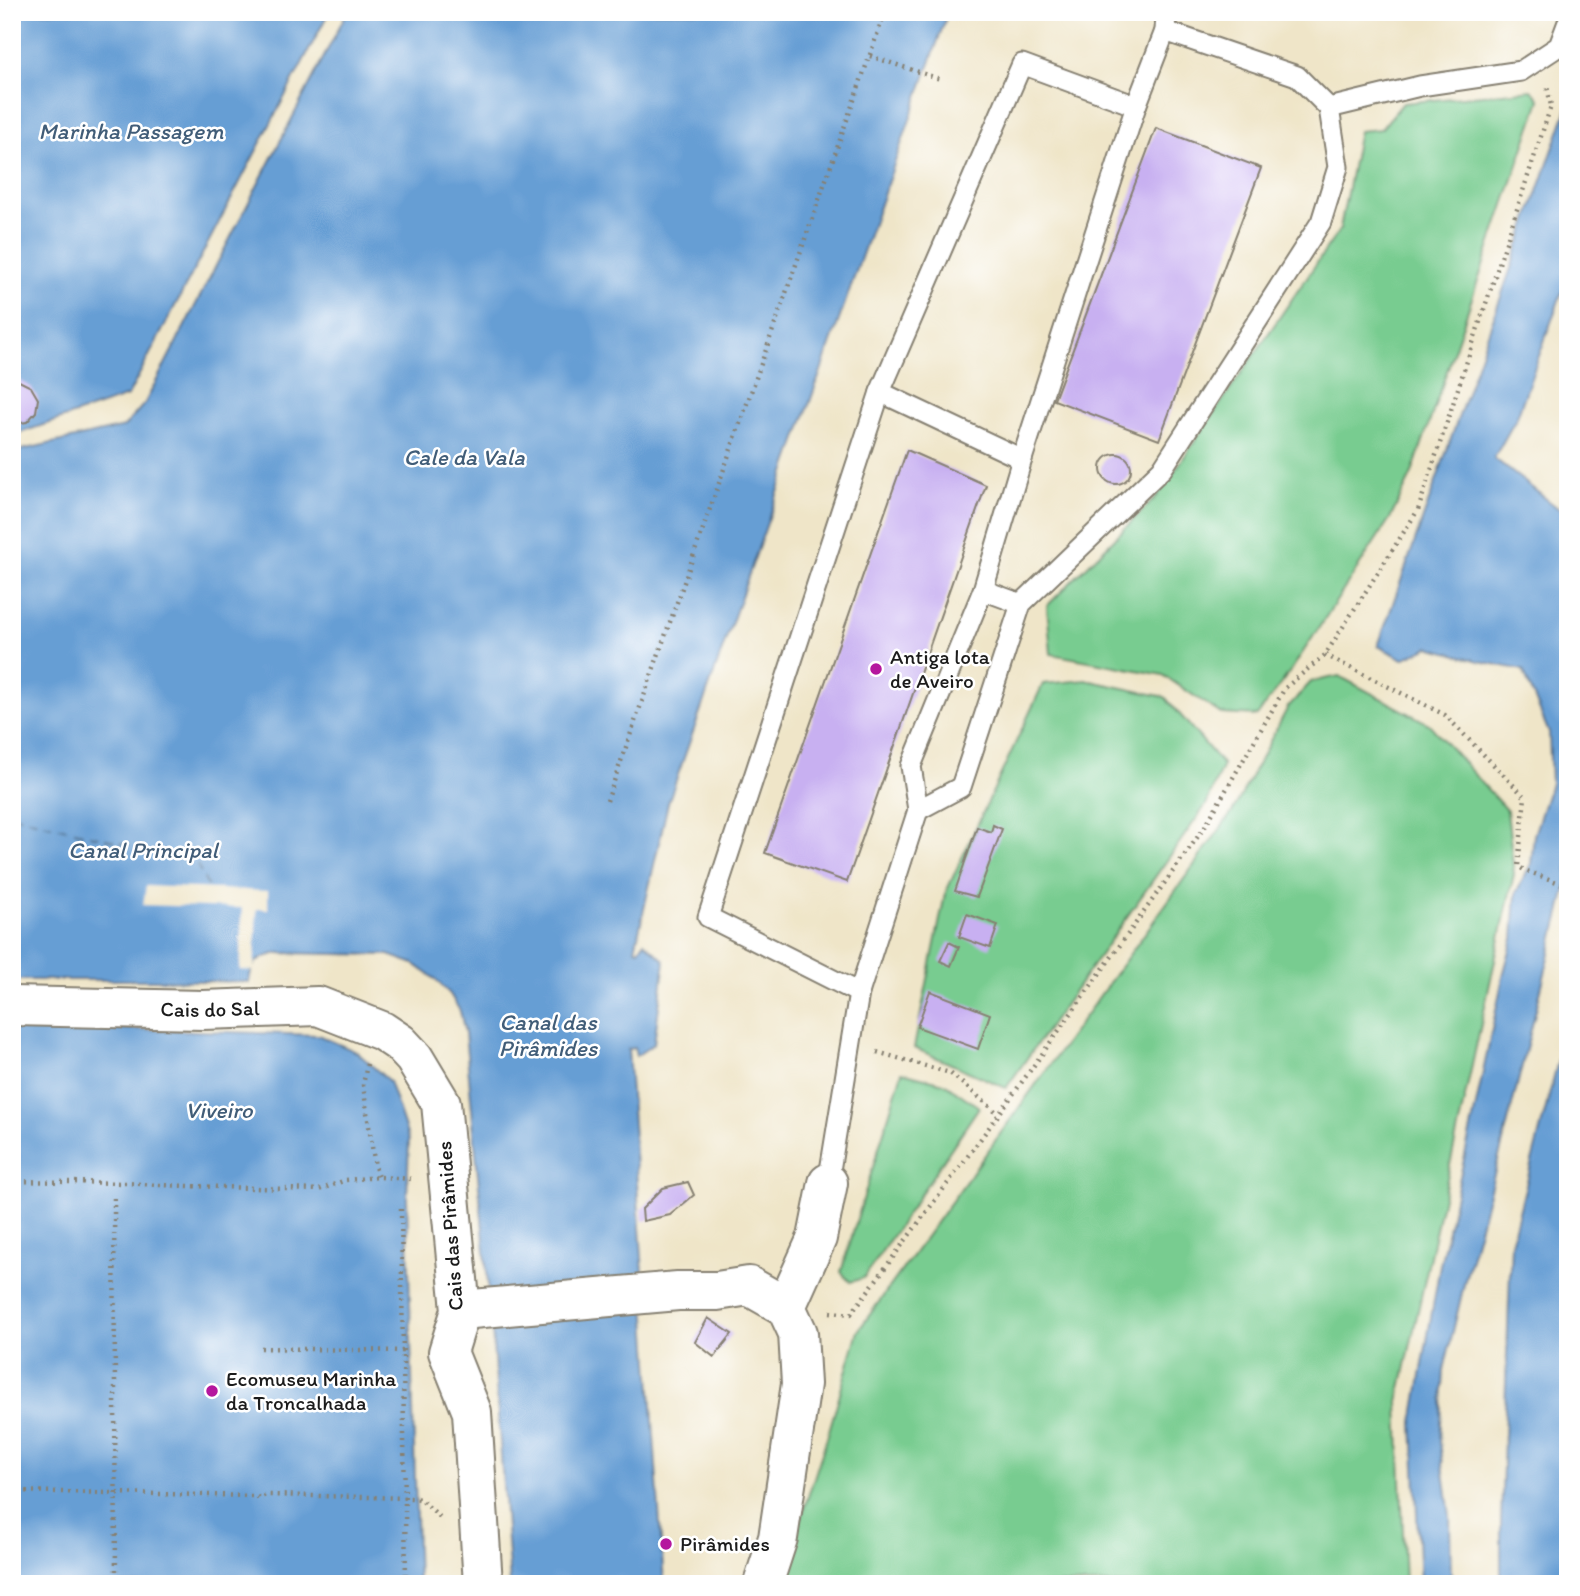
<svg xmlns="http://www.w3.org/2000/svg" width="1580" height="1596" viewBox="0 0 1580 1596" font-family="Itim,sans-serif">
<style>
.green{fill:#78cc90;stroke:#4a7456;stroke-width:2}
.water{fill:#669ed4;stroke:#415d78;stroke-width:2}
.pier{fill:#efe5c8}
.lines{fill:none;stroke-linecap:round;stroke-linejoin:round}
.ferry{stroke:#415d78;stroke-width:2;stroke-dasharray:9 7;stroke-linecap:butt}
.building{fill:#c8b0f1}
.service-casing{stroke:#868072;stroke-width:23}
.minor-casing{stroke:#868072;stroke-width:42}
.path{stroke:#868072;stroke-width:4.5;stroke-dasharray:2 5;stroke-linecap:butt}
.service{stroke:#fff;stroke-width:19}
.minor{stroke:#fff;stroke-width:38}
.poi-dot{fill:#b5179e;stroke:#fff;stroke-width:2.5}
.labels{text-anchor:middle;stroke-width:5;stroke-linejoin:round;paint-order:stroke}
.poi-label{font-size:21px;fill:#1c1c1c;stroke:#fff;text-anchor:start}
.street-label{font-size:21px;fill:#1c1c1c;stroke:#fff}
.water-label{font-size:23px;font-style:italic;fill:#415d78;stroke:#fff}
</style>
<rect width="100%" height="100%" fill="#fff"/>
<filter id="ink" filterUnits="userSpaceOnUse"><feTurbulence type="fractalNoise" baseFrequency=".0143" numOctaves="2"/><feDisplacementMap in="SourceGraphic" scale="14" xChannelSelector="R" yChannelSelector="G"/><feConvolveMatrix kernelMatrix="1 2 1 2 8 2 1 2 1" color-interpolation-filters="sRGB"/></filter>
<filter id="wash" filterUnits="userSpaceOnUse"><feTurbulence type="fractalNoise" baseFrequency=".00686" numOctaves="4" result="noise"/><feDisplacementMap in="SourceGraphic" scale="28" xChannelSelector="R" yChannelSelector="G"/><feGaussianBlur stdDeviation="1.57" result="paint"/><feColorMatrix in="noise" values="0 0 0 0 0 0 0 0 0 0 0 0 0 0 0 0 0 1.4 0 .05"/><feComposite in="paint" operator="in"/></filter>
<g filter="url(#wash)">
<rect width="100%" height="100%" fill="#efe5c8"/>
<g class="green">
<path d="M1532 90 1540 100 1411 476 1391 517 1294 666 1257 716 1221 714 1163 675 1051 654 1047 606 1158 495 1340 229 1359 131 1381 129 1403 103Z"/>
<path d="M1339 676 1429 724 1507 811 1514 874 1398 1402 1405 1584H780L829 1431 858 1331 1233 811 1288 707 1311 682Z"/>
<path d="M1086 680 1165 697 1223 765 1206 805 1006 1088 914 1048 945 894 1043 684Z"/>
<path d="M902 1072 944 1083 979 1107 864 1278 850 1282 841 1272Z"/>
</g>
<g class="water">
<path d="M12 12H329L128 396 20 433 12 434Z"/>
<path d="M347 12H948L668 803 635 949 639 950 644 942 665 961 654 1044 636 1056 634 1048 628 1049 664 1584H510L492 1329 465 1033 460 1011 450 994 435 979 414 964 389 955 279 953C258 958 252 960 249 982L153 980H12V452L124 427 145 403Z"/>
<path d="M1568 106V275L1517 417 1494 458 1568 516V881L1502 1146 1465 1280 1444 1370 1440 1442 1450 1516 1451 1584H1420L1413 1422 1440 1265 1474 1115 1504 972 1513 939 1516 893 1531 864 1534 835 1551 783 1549 733 1523 670 1479 661 1429 647 1403 659 1378 646Z"/>
<path d="M1568 1022V1584H1501V1521L1511 1243Z"/>
<path d="M12 1025 318 1035 357 1052 389 1081 409 1140 407 1199 418 1584H12Z"/>
</g>
<path class="pier" d="M146 886 268 891V909H257L254 971 240 970 242 908 143 905Z"/>
<g class="lines">
<path class="ferry" d="M12 815 196 862 209 889"/>
</g>
<g id="blocks">
<g class="building">
<path d="M1156 128 1261 168 1159 440 1054 400Z"/>
<path d="M19 381 31 387 38 399 36 412 27 422 14 424H12V383Z"/>
<path d="M907 450 986 485 847 882 765 853Z"/>
<circle cx="1116" cy="469" r="15"/>
<path d="M993 825 1002 829 977 897 955 891 977 827 991 832Z"/>
<path d="M967 914 998 925 990 948 959 937Z"/>
<path d="M949 942 959 947 951 966 940 961Z"/>
<path d="M930 991 990 1014 978 1049 917 1027Z"/>
<path d="M688 1182 694 1195 670 1215 643 1221 642 1209 663 1188Z"/>
<path d="M708 1318 732 1334 714 1357 695 1342Z"/>
</g>
</g>
</g>
<g filter="url(#ink)">
<use href="#blocks" fill-opacity="0" stroke="#868072" stroke-width="2"/>
<g class="lines">
<g class="service-casing">
<g id="service">
<path d="M1329 108 1420 86 1521 71 1559 46 1568 22"/>
<path d="M880 392 1022 64 1136 106"/>
<path d="M983 590 1021 604"/>
<path d="M918 810 961 787 1021 604 1162 469 1321 222 1338 167 1329 108 1297 76 1165 31"/>
<path d="M859 993 708 917 880 392 1022 459"/>
<path d="M828 1183 859 993 918 810 911 766 983 590 1022 459 1136 106 1165 31 1166 12"/>
</g>
</g>
<g class="minor-casing">
<g id="minor">
<path id="s1" d="M12 1006 203 1010 318 1006 382 1031 400 1043 414 1058 441 1103 461 1310 448 1352 472 1412 483 1584"/>
<path d="M461 1310 678 1291H717L749 1286 786 1307"/>
<path d="M763 1584 778 1538 801 1384 798 1333 786 1307 817 1238 828 1183"/>
</g>
</g>
<g class="path">
<path d="M870 56 940 79"/>
<path d="M1325 655 1445 715 1525 797 1518 866 1524 870 1568 886"/>
<path d="M607 801 885 12"/>
<path d="M877 1052 950 1073 999 1114"/>
<path d="M367 1064 363 1085 375 1167 379 1177"/>
<path d="M12 1181 126 1183 157 1185 319 1190 346 1180 379 1177 413 1179"/>
<path d="M114 1198 116 1584"/>
<path d="M401 1209 406 1584"/>
<path d="M830 1312 851 1314 999 1114 1204 828 1285 688 1325 655 1418 510 1551 106 1547 86"/>
<path d="M261 1348 403 1351"/>
<path d="M12 1491 256 1496 259 1498 266 1495 413 1498 420 1499 440 1517"/>
<path d="M12 1564 13 1584"/>
</g>
<use href="#service" class="service"/>
<use href="#minor" class="minor"/>
</g>
</g>
<g class="poi-dot">
<circle cx="876" cy="669" r="7"/>
<circle cx="212" cy="1391" r="7"/>
<circle cx="666" cy="1544" r="7"/>
</g>
<g class="labels">
<g class="poi-label">
<text x="890" y="664">Antiga lota<tspan x="890" dy="24">de Aveiro</tspan></text>
<text x="226" y="1386">Ecomuseu Marinha<tspan x="226" dy="24">da Troncalhada</tspan></text>
<text x="680" y="1551">Pirâmides</text>
</g>
<g class="street-label">
<text dy="7" stroke="none"><textPath href="#s1" startOffset="198">Cais do Sal</textPath></text>
<text transform="translate(450 1226) rotate(-94)" y="7">Cais das Pirâmides</text>
</g>
<g class="water-label">
<text x="131" y="139">Marinha Passagem</text>
<text x="464" y="465">Cale da Vala</text>
<text x="143" y="858">Canal Principal</text>
<text x="548" y="1030">Canal das<tspan x="548" dy="26">Pirâmides</tspan></text>
<text x="219" y="1118">Viveiro</text>
</g>
</g>
<rect width="1580" height="1596" fill="none" stroke="#fff" stroke-width="42"/>
</svg>
